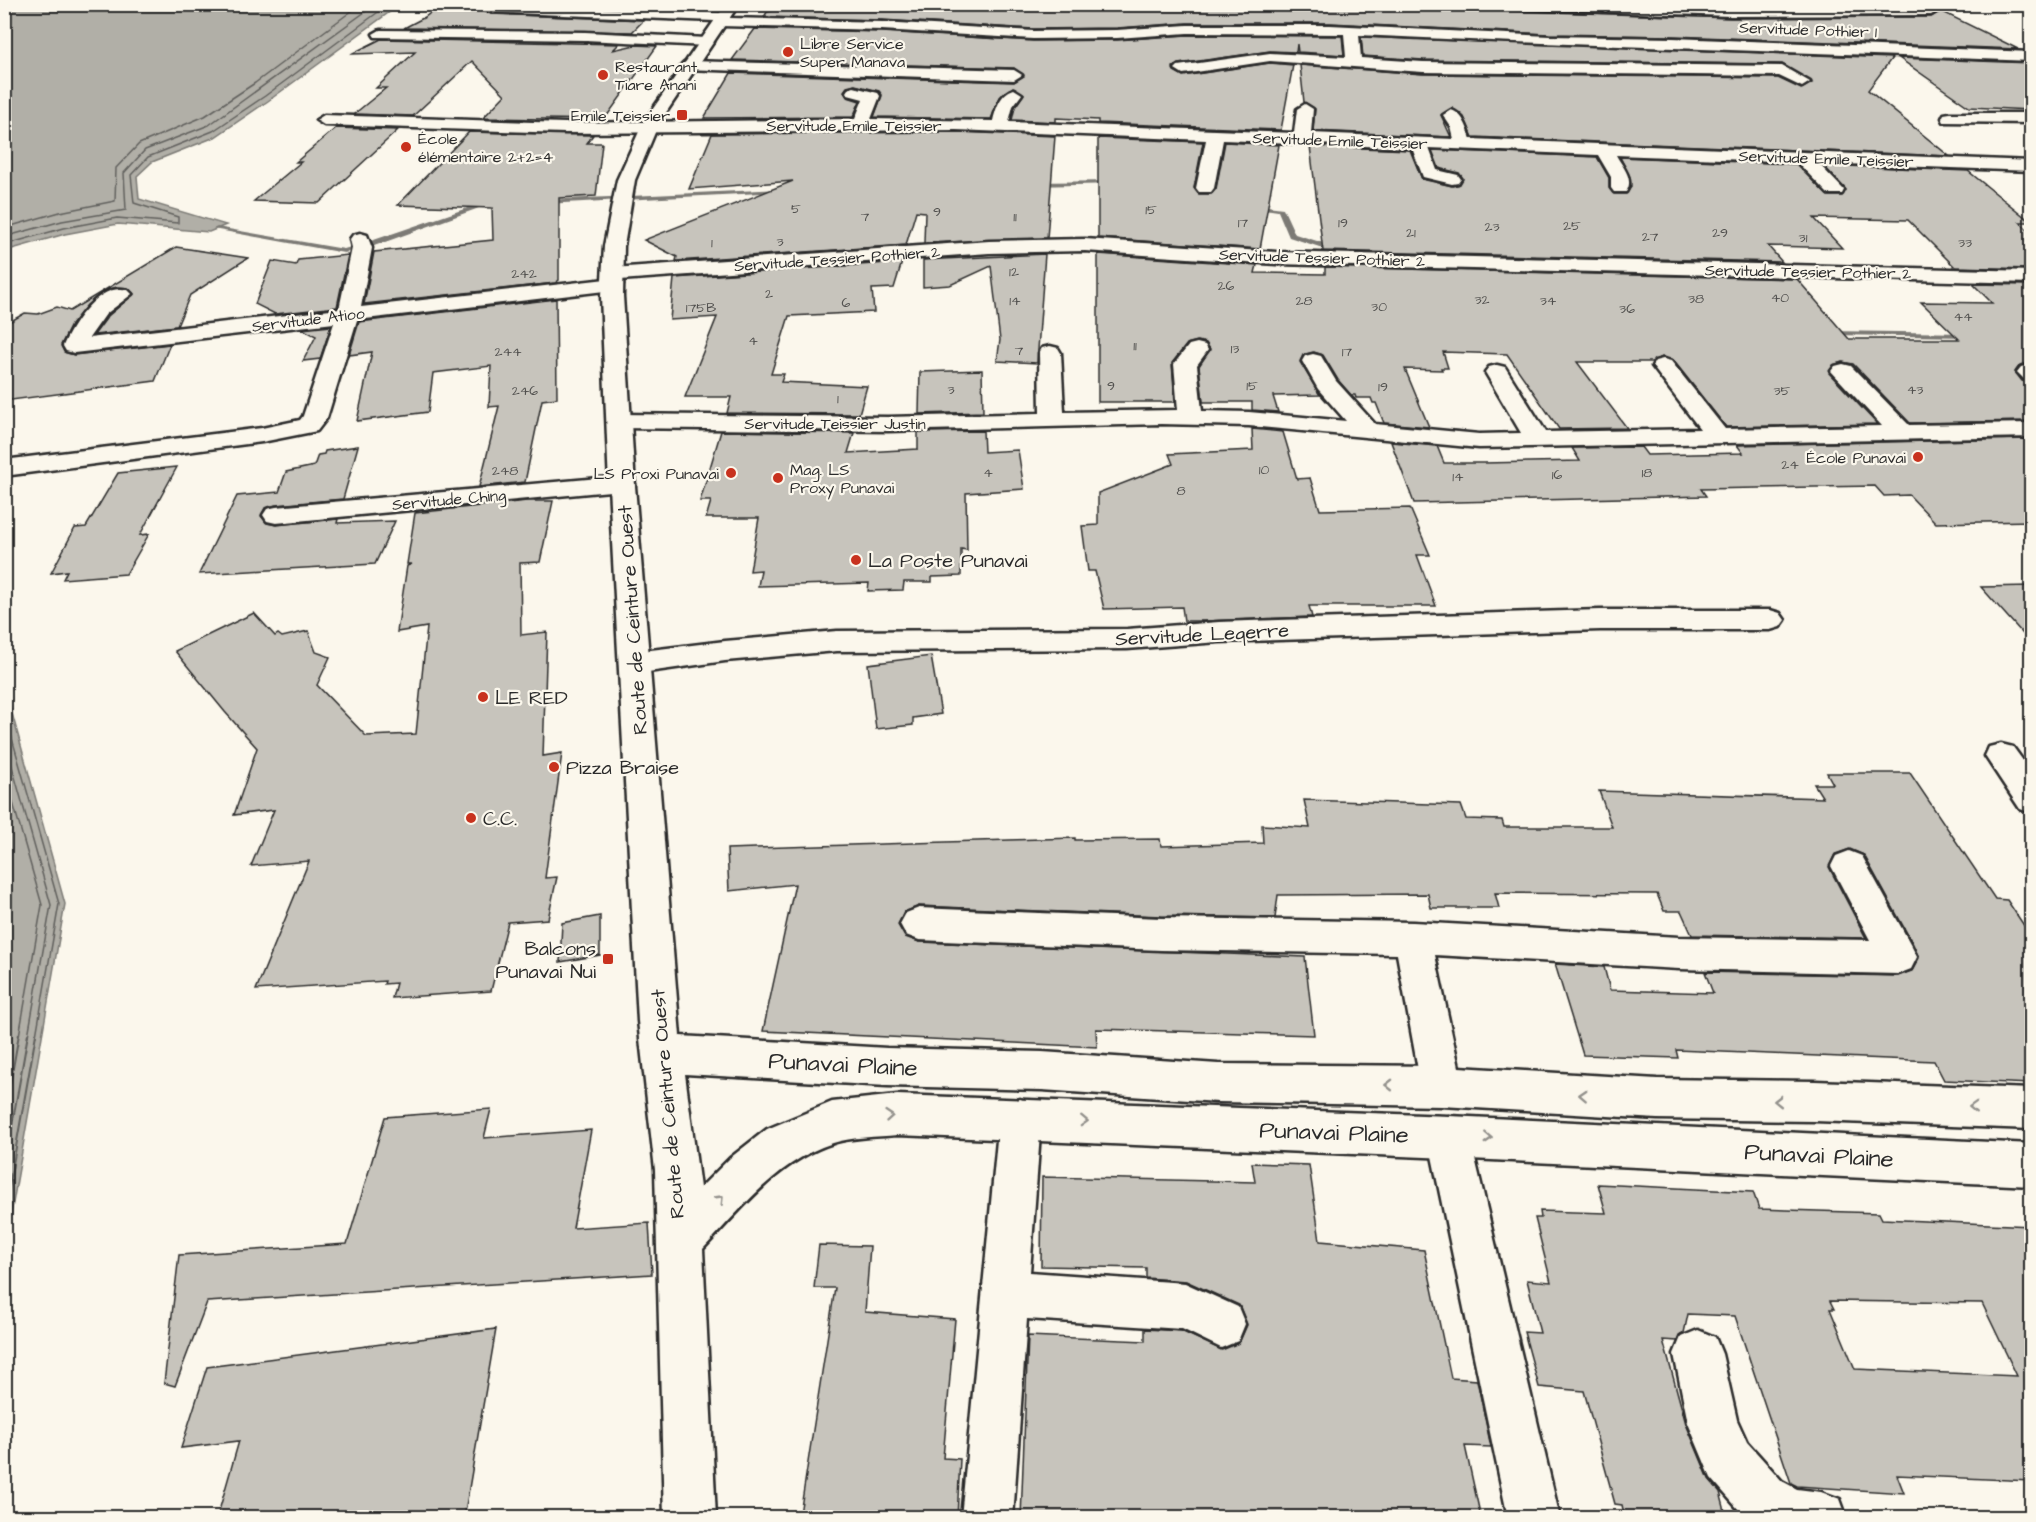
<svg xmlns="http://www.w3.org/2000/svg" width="2036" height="1522" viewBox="0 0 2036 1522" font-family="'Architects Daughter',sans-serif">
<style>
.water{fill:#b1afa7;stroke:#7b7a75;stroke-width:1.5}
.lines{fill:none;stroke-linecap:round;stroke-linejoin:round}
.shore-far1{stroke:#61605d;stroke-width:1.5}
.shore{stroke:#61605d;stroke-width:2}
.stream{fill:#7b7a75;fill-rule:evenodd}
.building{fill:#c7c4bc;stroke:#2b2b2b;stroke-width:1.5;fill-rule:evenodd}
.minor-casing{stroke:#2b2b2b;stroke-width:5}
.primary-casing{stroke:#2b2b2b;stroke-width:5}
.minor{fill:#fbf7ec;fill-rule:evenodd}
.primary{fill:#fbf7ec;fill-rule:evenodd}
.oneway{stroke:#93918c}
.poi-dot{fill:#c8321e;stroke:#fbf7ec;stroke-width:2}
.labels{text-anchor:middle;stroke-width:4.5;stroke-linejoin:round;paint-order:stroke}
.far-number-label{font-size:14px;fill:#52514f}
.far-street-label{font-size:16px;fill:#2b2b2b;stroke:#fbf7ec}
.far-poi-label{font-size:16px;fill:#2b2b2b;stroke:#fbf7ec;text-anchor:start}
.poi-label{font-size:20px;fill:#2b2b2b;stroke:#fbf7ec;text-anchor:start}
.street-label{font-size:20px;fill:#2b2b2b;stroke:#fbf7ec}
.near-street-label{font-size:24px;fill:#2b2b2b;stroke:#fbf7ec}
</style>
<rect width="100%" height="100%" fill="#fbf7ec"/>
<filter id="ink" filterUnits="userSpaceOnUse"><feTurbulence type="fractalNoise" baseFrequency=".0167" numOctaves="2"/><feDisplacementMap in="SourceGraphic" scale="12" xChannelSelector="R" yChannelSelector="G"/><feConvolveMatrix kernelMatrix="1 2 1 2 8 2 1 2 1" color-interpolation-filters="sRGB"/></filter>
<g filter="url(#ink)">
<g class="water">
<path d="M5 4H399V5L268 101 215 137 152 162 137 176 139 199 226 225 209 232 118 224 65 234 5 251Z"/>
<path d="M5 696 8 699 65 904 5 1249Z"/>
</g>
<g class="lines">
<g class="shore-far1">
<path d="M4 228 60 212 115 201 116 168 139 144 205 116 255 83 361 4"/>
<path d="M4 237 62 221 126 210 124 173 145 150 209 125 376 4"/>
<path d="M4 245 64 228 117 218 178 223V217L134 203 131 175 148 157 213 131 265 96 389 4"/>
<path d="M4 710 59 904 36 1036"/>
<path d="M4 738 51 905 28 1036"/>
<path d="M4 771 42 905 19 1036"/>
</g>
<g class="shore">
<path d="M4 1119 19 1034"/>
<path d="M4 1171 28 1034"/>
<path d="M4 1215 36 1034"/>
</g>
<g class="stream">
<path d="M1114 181 1116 182V184L1035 186 1032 184 1035 182Z"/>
<path d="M781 189 784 191 783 192 544 204 541 202 544 200Z"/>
<path d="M490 203 492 204V206L479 208 374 246 344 253 213 229 217 227 344 249 368 242 476 205Z"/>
<path d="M1252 204 1283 208 1295 234 1408 270 1412 276 1405 278 1402 274 1289 237 1278 211 1250 207V205Z"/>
<path d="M1826 331 1970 333 1974 335 1970 337 1829 335 1825 333Z"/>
</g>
</g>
<g class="building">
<path d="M775 4H1453L1489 6 1496 10 1731 18 1931 17 1941 11 2018 49 1673 36 1549 34 1330 23H1187L1117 28 1033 29 882 20 764 17 767 12 775 10Z"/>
<path d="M442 9H482L491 14 644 20 632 32 404 28 425 17 434 10Z"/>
<path d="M755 29 882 32 1033 41 1117 40 1187 35 1342 36 1344 55 1298 52 1297 44 1296 52 1270 51 1178 64 1173 67 1174 71 1183 76 1270 63 1293 65 1281 130 1098 123V120L1056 118V122L1012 120 1015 107 1024 94 1013 87 1000 97 991 119 874 117 882 95 879 91 855 85 847 87 844 91 847 97 860 101 853 117 704 118 731 73 1014 82 1024 76 1014 68 732 60Z"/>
<path d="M1361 37 1892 58 1868 90 1949 156 1473 137 1464 117 1452 108 1441 115 1451 137 1313 131 1315 109 1304 102 1300 65 1423 74 1778 78 1801 89 1812 83 1782 64 1423 60 1363 56Z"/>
<path d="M381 39 619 44 613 50 635 45 657 46 604 120 483 118 505 95 472 61 413 116 354 114 386 88H376L415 52 351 54Z"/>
<path d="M1899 58 2031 63V110L1969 107Z"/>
<path d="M336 128 398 130 319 203 254 201 301 162H296Z"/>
<path d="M469 132 593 135 587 143H602L596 196 559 198V280L555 283 364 304 374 252 493 240 492 208 398 205Z"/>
<path d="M956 132 1055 136 1047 238 924 243 925 212 916 211 906 245 676 261 677 257 644 240 793 181 689 189 712 134Z"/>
<path d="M1098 138 1203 142 1194 188 1199 194H1211L1216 189 1225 142 1279 145 1260 249 1098 238Z"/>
<path d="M1310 146 1410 150 1422 179 1452 186 1460 184 1463 178 1459 173 1439 168 1432 150 1597 157 1609 178V188L1614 194H1626L1631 187 1630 177 1620 157 1796 164 1828 196H1842L1846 190 1823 165 1968 171 2031 222H2020L2031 233V269L1955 267 1908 220 1814 218 1842 248 1768 246 1782 262 1323 251Z"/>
<path d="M176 247 248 258 190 295 177 326 94 335 108 316 134 294 128 288 117 287 106 290 87 305 71 325 61 345 64 352 74 355 170 344 155 381 4 401V325L25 313 38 314 57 307 70 311Z"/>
<path d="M1045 254 1037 363 997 361 1000 340 991 266 950 285 923 287V260Z"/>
<path d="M1098 254 1257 265 1255 273 1325 274V267L1797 279 1849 339H1959L1921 302 1992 303 1973 284 2031 285V363L2020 365 2015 372 2022 381 2031 383V421L1910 423 1853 364 1842 362 1833 365 1829 373 1877 424 1726 427 1673 360 1662 357 1652 362H1577L1627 428 1559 429 1507 354 1443 352 1448 368H1441L1442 370 1405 369 1429 427 1384 423 1376 403H1373L1371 398H1356L1355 395H1351L1338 380 1323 355 1314 352 1303 355 1300 362 1320 395 1273 396 1278 412 1252 410V402H1203L1199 366 1210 349 1206 343 1198 341 1187 344 1172 363 1175 402H1098Z"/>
<path d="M348 255 337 307 275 314 255 304 272 261 296 265 298 260Z"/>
<path d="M902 262 894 288 872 289 874 312 789 316 771 374H784L781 382 867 386 859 414 727 413 731 397H685L717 317 670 320 674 278Z"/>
<path d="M556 299 557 398 542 400 525 482 479 487 499 406 489 407 491 366 433 373 428 412 357 421 372 352 349 355 359 322Z"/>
<path d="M331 326 320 359 303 361 316 336 302 329Z"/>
<path d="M982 370 983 412 919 414 920 372Z"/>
<path d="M1252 429 1283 432 1297 479 1310 478 1320 510 1410 508 1430 555H1417L1436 606H1309L1312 617 1204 621H1184L1182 607 1104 609 1095 571H1088L1082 526 1098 525V493L1173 464 1169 454 1253 450Z"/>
<path d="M721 431 854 433 848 453 918 449V432L983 431 984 452 1018 450 1024 489 966 493 967 550 961 549V576L932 577V582H904L903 590 868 591 869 583 758 586 761 570 750 571 759 518H706L711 501H700Z"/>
<path d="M2031 439V521L1936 523 1909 495 1884 496 1875 486 1701 489 1706 496 1414 503 1391 442 1437 446 1444 463H1484L1580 461 1572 448 1641 447 1647 455 1743 453 1737 445Z"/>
<path d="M358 446 343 499 276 505 265 508 261 516 267 523 276 525 338 519 337 523 395 521 375 564 199 574 237 496 279 492 286 472 314 466 318 455 324 454 325 451Z"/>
<path d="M177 467 140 535 149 534 126 574 63 579 67 571 51 573 75 528 86 527 118 473Z"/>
<path d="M527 501H553L540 562 520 563 521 635 547 632 543 756 562 753 545 878 557 877 548 919 508 922 491 991 392 998 396 983 384 984 385 981 256 990 309 861 251 866 274 810 234 815 257 748 225 712 175 651 254 613 275 636 278 634 282 637 308 631 316 652 330 657 317 685 366 736 416 734 427 627 397 632 407 566 412 564H407L415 513Z"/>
<path d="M2031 586V643L1981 587Z"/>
<path d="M931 656 941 714 913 718V725L876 729 868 664Z"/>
<path d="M1827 773H1910L1995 899 2007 900 2031 936V1084L1944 1080 1934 1061 1676 1050 1678 1058 1583 1055 1555 964 1604 967 1610 990 1713 993 1705 972 1898 976 1912 971 1919 958 1913 944 1864 855 1850 849 1835 854 1829 867 1866 938 1692 935 1681 911H1664L1657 894 1495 893 1499 908H1431L1428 894 1278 895 1275 918 1161 916 919 906 904 912 898 925 905 937 919 942 1305 957 1314 1035 1096 1029 1097 1047 763 1031 795 884 729 891 727 849 1075 838V840L1160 839 1161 846 1263 843 1262 825 1310 828 1304 800 1461 805 1466 819 1502 820 1504 827H1612L1599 791 1823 798 1814 784H1833Z"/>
<path d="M600 916V955L560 962 562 923Z"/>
<path d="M491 1109 484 1138 591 1130 573 1228 649 1223 652 1274 207 1302 175 1386 164 1383 179 1255 347 1244 385 1117Z"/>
<path d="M1252 1163 1309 1165 1320 1241 1424 1250 1451 1378 1477 1380 1491 1447 1465 1446 1481 1518H1021L1028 1336 1145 1341V1329L1181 1331 1222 1350 1239 1343 1247 1325 1239 1305 1186 1281 1146 1278V1268L1041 1266 1042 1177 1255 1182Z"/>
<path d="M1598 1184 1753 1192 1759 1209 1879 1213 1882 1219 2031 1226V1481L1897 1475 1904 1493 1797 1486 1791 1483 1735 1316 1688 1314 1684 1333 1679 1336 1677 1341 1663 1340 1686 1424 1709 1479 1720 1492 1725 1511H1690L1692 1518H1625L1622 1505 1615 1504 1584 1391 1539 1387 1524 1332 1540 1333 1527 1280 1551 1282 1535 1218H1541L1540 1211 1606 1213ZM1830 1301 1982 1303 2017 1376 1855 1369 1830 1309H1834Z"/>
<path d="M819 1245 870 1246 865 1312 955 1319 943 1458 960 1459 957 1518H825V1515L800 1514 835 1288H814Z"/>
<path d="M496 1329 464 1518H217L239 1441 181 1448 207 1367Z"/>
</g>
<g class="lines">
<g class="minor-casing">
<g id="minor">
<path d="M488 4 724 13 729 14 730 18 882 22 1033 31 1117 30 1187 25H1330L1549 36 1673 38 2032 52V61C1807 52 1583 46 1359 35L1361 58 1423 62 1782 66 1810 82 1802 87 1779 76 1423 72 1270 61 1183 74 1175 69 1178 66 1270 53 1346 57 1344 34 1187 33 1117 38 1033 39 882 30 721 26 716 25 715 21 491 12 484 8Z"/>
<path d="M1490 4C1633 4 1777 8 1921 7L1920 4H1936L1941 9 1931 15 1731 16 1496 8Z"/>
<path d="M380 30 585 32 707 38 714 42 707 46 585 40 375 37 373 34Z"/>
<path d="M689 61 1014 70 1022 75 1014 80 684 69 681 66 684 63Z"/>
<path d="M854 87 878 93 880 96 871 119 993 121C996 109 1000 93 1014 89L1022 94 1013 106 1009 122 1294 133 1297 109 1305 104 1313 109 1311 133 1454 139 1451 127 1443 115 1451 110C1463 113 1468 129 1471 139L2032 161V171L1818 163 1844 190 1842 194H1828L1797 162 1616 155C1622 166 1635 179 1626 192H1614L1611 188V177L1598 155 1429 148 1437 170 1458 175 1461 179 1458 183 1452 184 1423 177 1412 148 1223 140 1214 188 1211 192H1199L1196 188 1206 140 956 130 565 133 324 125 316 120 324 115 565 123 855 119 863 99 848 95 846 92 848 89Z"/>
<path d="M1950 113H2032V123L1944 122 1942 118 1944 114Z"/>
<path d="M360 233 367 235 372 248 361 307 606 279 603 274 606 270 613 268 989 241 1085 239 1276 252 2032 271V283L1276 264 1085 251 989 253 620 280 623 284 620 288 613 290 357 320 327 418 317 431 262 442 4 476V460L262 428 300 420 303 416 334 323 74 353 66 351 63 346C73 323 99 282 128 290L132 294 106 314 89 338 339 309 352 248 350 239 353 235Z"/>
<path d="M1197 343 1205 345 1208 350 1197 365 1202 411 1249 412 1346 421 1318 389 1302 361 1305 356 1313 354 1321 356 1336 381 1375 424 1479 434 1521 433 1485 372 1489 367 1497 365 1505 367 1546 432 1700 429 1652 366 1655 361 1663 359 1671 361 1725 429 1882 426 1831 371 1835 366 1843 364 1851 366 1909 425 2032 423V437L1479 448 1249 426 1161 424 888 431 619 428 610 426 607 421 610 416 619 414 888 417 1040 413 1039 353 1042 348 1050 346 1058 348 1061 353 1064 412 1178 410 1174 364 1189 345Z"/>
<path d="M2029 365 2032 366V381L2024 379 2017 372 2021 367Z"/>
<path d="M622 476 631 479 635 484 631 489 276 523 267 521 263 515 267 509 276 507Z"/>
<path d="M1600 610H1770L1780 613 1785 620 1780 627 1770 630H1600L1219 642 1127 649 837 651 725 661 634 674 623 671 619 663 623 655 634 652 725 641 837 631 1127 629 1219 622Z"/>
<path d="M2001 744 2013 747 2032 773V813L2020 809 1985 756 1989 747Z"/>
<path d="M1849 851 1862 856 1911 945 1917 957 1911 969 1898 974 1679 969 1435 955 1463 1086 1457 1100 1442 1106 1427 1100 1421 1086 1397 954 1161 950 919 940 906 935 900 924 906 913 919 908 1161 918 1413 922 1679 937 1870 940 1831 866 1836 856Z"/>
<path d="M1020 1099 1035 1105 1041 1119 1030 1272 1185 1283 1238 1307 1245 1324 1238 1341 1221 1348 1182 1329 1027 1319 1013 1518H961L999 1119 1005 1105Z"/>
<path d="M1449 1116 1464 1122 1470 1137 1560 1518H1508L1428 1137 1434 1122Z"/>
<path d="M1698 1330 1715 1337 1722 1354 1737 1420 1747 1442 1782 1481 1797 1489 1821 1492 1840 1499 1847 1518H1746L1711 1478 1688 1423 1674 1354 1681 1337Z"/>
</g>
</g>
<g class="primary-casing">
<path id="primary" d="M726 4H739L659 123 635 180 624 246 623 296 635 486 680 1036 887 1048 1042 1052 1218 1064 1442 1066 1657 1079 1815 1081 2032 1089V1129L1815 1121 1657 1119 1442 1106 1218 1102 1042 1090 887 1086 685 1074 700 1188 730 1158 767 1129 832 1102 897 1095 1449 1116 2032 1144V1186L1449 1158 897 1135C877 1137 852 1137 833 1143 779 1160 741 1209 703 1249L716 1518H664L655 1170 638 1021 609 486 601 296 604 246 617 180 643 123Z"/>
</g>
<use href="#minor" class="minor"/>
<use href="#primary" class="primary"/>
</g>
<defs><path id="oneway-chevron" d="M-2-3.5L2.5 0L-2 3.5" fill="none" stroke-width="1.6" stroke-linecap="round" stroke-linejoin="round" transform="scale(1.5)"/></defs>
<g class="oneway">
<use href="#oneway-chevron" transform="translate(1389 1085) rotate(-179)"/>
<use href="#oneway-chevron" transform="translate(1583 1095) rotate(-177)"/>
<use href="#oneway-chevron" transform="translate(1778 1101) rotate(-179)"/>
<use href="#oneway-chevron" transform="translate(1973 1107) rotate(-178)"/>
<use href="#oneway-chevron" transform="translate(889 1116) rotate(-5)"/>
<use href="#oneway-chevron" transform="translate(1084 1121) rotate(2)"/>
<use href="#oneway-chevron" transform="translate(1488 1138) rotate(3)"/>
<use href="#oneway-chevron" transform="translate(720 1199) rotate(-46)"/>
</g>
</g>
<g class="poi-dot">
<circle cx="788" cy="52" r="6"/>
<circle cx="603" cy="75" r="6"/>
<rect x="676" y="109" width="12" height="12" rx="3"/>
<circle cx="406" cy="147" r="6"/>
<circle cx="1918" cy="457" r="6"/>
<circle cx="731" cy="473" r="6"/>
<circle cx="778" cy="478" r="6"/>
<circle cx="856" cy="560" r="6"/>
<circle cx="483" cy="697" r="6"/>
<circle cx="554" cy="767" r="6"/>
<circle cx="471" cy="818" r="6"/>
<rect x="602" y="953" width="12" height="12" rx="3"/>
</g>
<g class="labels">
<g class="far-number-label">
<text x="796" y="213">5</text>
<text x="1151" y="214">15</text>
<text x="937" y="216">9</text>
<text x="865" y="221">7</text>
<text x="1015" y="221">11</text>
<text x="1243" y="227">17</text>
<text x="1343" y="227">19</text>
<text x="1572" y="230">25</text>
<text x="1492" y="231">23</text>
<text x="1411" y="237">21</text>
<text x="1720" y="237">29</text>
<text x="1650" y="241">27</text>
<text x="1803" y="242">31</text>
<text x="780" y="246">3</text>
<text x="712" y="247">1</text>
<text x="1965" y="247">33</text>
<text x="1014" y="276">12</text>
<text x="524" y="278">242</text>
<text x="1226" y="290">26</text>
<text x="769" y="298">2</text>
<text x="1780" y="302">40</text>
<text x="1696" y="303">38</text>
<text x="1482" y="304">32</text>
<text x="1015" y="305">14</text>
<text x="1304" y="305">28</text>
<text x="1548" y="305">34</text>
<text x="846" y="307">6</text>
<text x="1379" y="311">30</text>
<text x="701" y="312">175B</text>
<text x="1627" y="313">36</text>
<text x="1963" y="321">44</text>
<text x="753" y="345">4</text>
<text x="1135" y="350">11</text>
<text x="1235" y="353">13</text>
<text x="1019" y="355">7</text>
<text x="508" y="356">244</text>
<text x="1347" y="356">17</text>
<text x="1111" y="390">9</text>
<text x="1252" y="390">15</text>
<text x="1383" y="391">19</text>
<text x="951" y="394">3</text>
<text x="1915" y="394">43</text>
<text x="525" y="395">246</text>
<text x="1782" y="395">35</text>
<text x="838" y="403">1</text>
<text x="1790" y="469">24</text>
<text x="1264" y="474">10</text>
<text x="505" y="475">248</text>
<text x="988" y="477">4</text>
<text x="1647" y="477">18</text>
<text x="1557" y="479">16</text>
<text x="1458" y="481">14</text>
<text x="1181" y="495">8</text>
</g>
<g class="far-street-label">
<text transform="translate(1808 29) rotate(2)" y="6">Servitude Pothier 1</text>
<text x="854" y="131">Servitude Emile Teissier</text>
<text transform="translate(1340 140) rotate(2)" y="6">Servitude Emile Teissier</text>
<text transform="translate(1826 158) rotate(2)" y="6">Servitude Emile Teissier</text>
<text transform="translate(1322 257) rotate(2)" y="6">Servitude Tessier Pothier 2</text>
<text transform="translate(837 258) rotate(-4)" y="6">Servitude Tessier Pothier 2</text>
<text transform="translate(1808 271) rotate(1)" y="6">Servitude Tessier Pothier 2</text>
<text transform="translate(308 319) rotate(-7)" y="6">Servitude Atioo</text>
<text x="835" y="429">Servitude Teissier Justin</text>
<text transform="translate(449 499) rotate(-5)" y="6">Servitude Ching</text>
</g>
<g class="far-poi-label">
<text x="800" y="49">Libre Service<tspan x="800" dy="18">Super Manava</tspan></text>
<text x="615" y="72">Restaurant<tspan x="615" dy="18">Tiare Anani</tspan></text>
<text x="670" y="121" text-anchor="end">Emile Teissier</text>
<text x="418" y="144">École<tspan x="418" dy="18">élémentaire 2+2=4</tspan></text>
<text x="1906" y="463" text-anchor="end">École Punavai</text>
<text x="790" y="475">Mag. LS<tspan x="790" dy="18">Proxy Punavai</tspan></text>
<text x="719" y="479" text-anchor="end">LS Proxi Punavai</text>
</g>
<g class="poi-label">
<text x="868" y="567">La Poste Punavai</text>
<text x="495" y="704">LE RED</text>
<text x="566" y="774">Pizza Braise</text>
<text x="483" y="825">C.C.</text>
<text x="596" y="955" text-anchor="end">Balcons<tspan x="596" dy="23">Punavai Nui</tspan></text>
</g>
<g class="street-label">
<text transform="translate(632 620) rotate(-94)" y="7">Route de Ceinture Ouest</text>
<text transform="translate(1202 634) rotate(-3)" y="7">Servitude Leqerre</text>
<text transform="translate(667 1104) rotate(-95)" y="7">Route de Ceinture Ouest</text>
</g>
<g class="near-street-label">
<text transform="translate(843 1064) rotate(3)" y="8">Punavai Plaine</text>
<text transform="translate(1334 1132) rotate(2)" y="8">Punavai Plaine</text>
<text transform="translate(1819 1155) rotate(3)" y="8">Punavai Plaine</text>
</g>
</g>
<rect width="2036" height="1522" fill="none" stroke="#fbf7ec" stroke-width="24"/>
<rect x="12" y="12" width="2012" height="1498" fill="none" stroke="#2b2b2b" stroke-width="2" filter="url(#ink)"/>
</svg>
